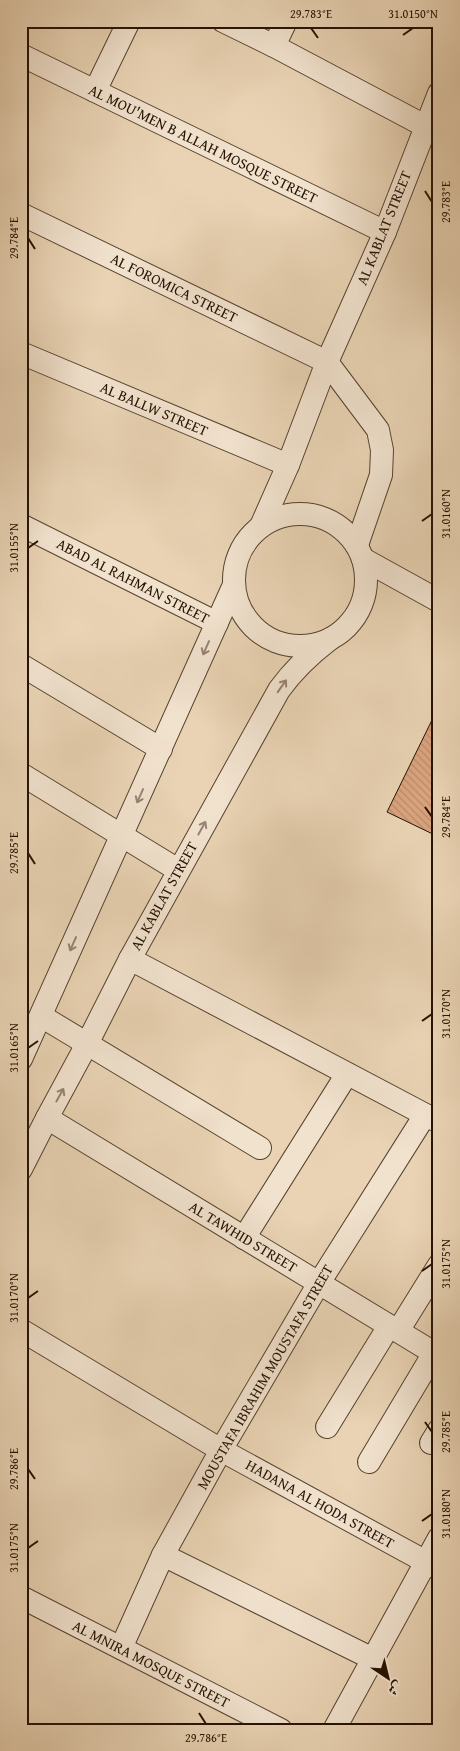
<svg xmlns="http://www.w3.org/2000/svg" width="460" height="1751" viewBox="0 0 460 1751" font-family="'Gentium Book Plus',Amiri,serif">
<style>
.building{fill:url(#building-back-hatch);stroke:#251201}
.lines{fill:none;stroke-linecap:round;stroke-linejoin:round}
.minor-casing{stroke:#56422e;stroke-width:24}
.minor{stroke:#f1e2ce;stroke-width:22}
.oneway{stroke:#958472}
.ticks{fill:none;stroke:#251201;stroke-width:2}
.labels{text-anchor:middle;stroke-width:4.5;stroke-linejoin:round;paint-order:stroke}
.street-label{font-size:15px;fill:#251201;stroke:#f1e2ce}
.neatline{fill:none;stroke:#251201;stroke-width:2}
.ticks-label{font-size:12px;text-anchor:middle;fill:#251201}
</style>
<defs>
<pattern id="building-back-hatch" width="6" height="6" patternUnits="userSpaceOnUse" patternTransform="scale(1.25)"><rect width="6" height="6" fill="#d9a37e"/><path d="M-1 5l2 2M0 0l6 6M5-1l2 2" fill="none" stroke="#ba8b6b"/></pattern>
</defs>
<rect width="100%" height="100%" fill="#e9d3b4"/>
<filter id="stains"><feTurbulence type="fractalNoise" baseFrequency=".004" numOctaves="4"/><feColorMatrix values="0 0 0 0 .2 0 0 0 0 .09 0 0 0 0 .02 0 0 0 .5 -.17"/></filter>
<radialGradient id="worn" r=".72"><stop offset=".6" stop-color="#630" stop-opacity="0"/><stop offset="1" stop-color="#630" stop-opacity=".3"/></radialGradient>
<path class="building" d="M432 720 439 723V837L387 812Z"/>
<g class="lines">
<g class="minor-casing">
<g id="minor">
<path d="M223 21 274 46 425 126"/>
<path d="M274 46 286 21"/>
<path d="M21 55 385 232"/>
<path d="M95 91 129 21"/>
<path d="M21 214 327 362 378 430 382 450 381 475 357 545"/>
<path d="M21 353 288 465"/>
<circle cx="300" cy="580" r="66"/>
<path d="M21 525 217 623"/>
<path d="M261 526 288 465 327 362 385 232 439 93"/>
<path d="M363 559 439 601"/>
<path d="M21 665 161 749"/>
<path d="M21 774 178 870"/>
<path d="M130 959 439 1122"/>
<path d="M41 1016 260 1148"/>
<path d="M21 1059 233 587"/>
<path d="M47 1118 439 1356"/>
<path d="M21 1169 47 1118 87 1044 130 959 279 690C294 669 309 655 330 639"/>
<path d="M244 1238 347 1074"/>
<path d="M21 1330 221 1450 439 1569"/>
<path d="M398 1331 439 1265"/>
<path d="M327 1427 389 1326"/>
<path d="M431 1443 439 1430"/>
<path d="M369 1462 434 1353"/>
<path d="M163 1555 373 1659"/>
<path d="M21 1597 281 1730"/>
<path d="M121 1648 163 1555 221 1450 319 1283 425 1115"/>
<path d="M334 1730 439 1538"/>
</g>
</g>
<use href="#minor" class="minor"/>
</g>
<defs><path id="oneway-shaft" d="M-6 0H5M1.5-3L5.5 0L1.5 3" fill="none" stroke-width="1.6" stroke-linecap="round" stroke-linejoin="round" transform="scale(1.25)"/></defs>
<g class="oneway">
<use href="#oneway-shaft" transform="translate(206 648) rotate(114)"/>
<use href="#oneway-shaft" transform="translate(282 686) rotate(-55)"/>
<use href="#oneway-shaft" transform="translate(140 796) rotate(114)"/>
<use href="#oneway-shaft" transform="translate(202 828) rotate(-61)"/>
<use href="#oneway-shaft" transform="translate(73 944) rotate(114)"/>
<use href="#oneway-shaft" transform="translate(60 1095) rotate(-61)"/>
</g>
<path class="ticks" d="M311 28 318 38M403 35 413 28M425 191 432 202M28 238 35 249M422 521 432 514M28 548 38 541M425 807 432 817M28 853 35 864M422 1021 432 1014M28 1048 38 1041M422 1271 432 1264M28 1298 38 1291M425 1422 432 1432M28 1469 35 1479M422 1521 432 1514M28 1548 38 1541M199 1713 206 1724"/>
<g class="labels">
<g class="street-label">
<text transform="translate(203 144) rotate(26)" y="5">AL MOU'MEN B ALLAH MOSQUE STREET</text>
<text transform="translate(384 228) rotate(-68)" y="5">AL KABLAT STREET</text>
<text transform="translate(174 288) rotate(26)" y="5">AL FOROMICA STREET</text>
<text transform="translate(154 409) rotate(23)" y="5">AL BALLW STREET</text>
<text transform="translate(133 581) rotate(27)" y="5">ABAD AL RAHMAN STREET</text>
<text transform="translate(164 896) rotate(-61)" y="5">AL KABLAT STREET</text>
<text transform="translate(243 1237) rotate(31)" y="5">AL TAWHID STREET</text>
<text transform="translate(265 1377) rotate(-60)" y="5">MOUSTAFA IBRAHIM MOUSTAFA STREET</text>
<text transform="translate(320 1504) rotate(29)" y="5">HADANA AL HODA STREET</text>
<text transform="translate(151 1664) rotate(27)" y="5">AL MNIRA MOSQUE STREET</text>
</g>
</g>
<rect width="460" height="1751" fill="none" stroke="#e9d3b4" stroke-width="55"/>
<g transform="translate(388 1678) rotate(145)" stroke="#f1e2ce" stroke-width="4" paint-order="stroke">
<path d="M0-4L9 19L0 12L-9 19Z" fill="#251201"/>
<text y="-8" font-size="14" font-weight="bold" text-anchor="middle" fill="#251201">ش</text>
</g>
<rect x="28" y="28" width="404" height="1696" class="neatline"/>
<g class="ticks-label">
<text x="311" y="18">29.783°E</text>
<text x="413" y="18">31.0150°N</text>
<text transform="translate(446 202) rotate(-90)" y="4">29.783°E</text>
<text transform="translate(14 238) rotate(-90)" y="4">29.784°E</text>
<text transform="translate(446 514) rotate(-90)" y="4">31.0160°N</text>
<text transform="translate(14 548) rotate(-90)" y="4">31.0155°N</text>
<text transform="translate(446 817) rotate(-90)" y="4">29.784°E</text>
<text transform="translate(14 853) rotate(-90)" y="4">29.785°E</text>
<text transform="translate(446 1014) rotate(-90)" y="4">31.0170°N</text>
<text transform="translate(14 1048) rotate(-90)" y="4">31.0165°N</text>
<text transform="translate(446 1264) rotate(-90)" y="4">31.0175°N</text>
<text transform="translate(14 1298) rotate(-90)" y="4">31.0170°N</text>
<text transform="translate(446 1432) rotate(-90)" y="4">29.785°E</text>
<text transform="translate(14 1469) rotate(-90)" y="4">29.786°E</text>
<text transform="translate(446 1514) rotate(-90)" y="4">31.0180°N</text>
<text transform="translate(14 1548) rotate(-90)" y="4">31.0175°N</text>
<text x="206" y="1742">29.786°E</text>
</g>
<rect width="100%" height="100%" filter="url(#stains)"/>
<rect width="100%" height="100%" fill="url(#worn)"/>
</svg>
